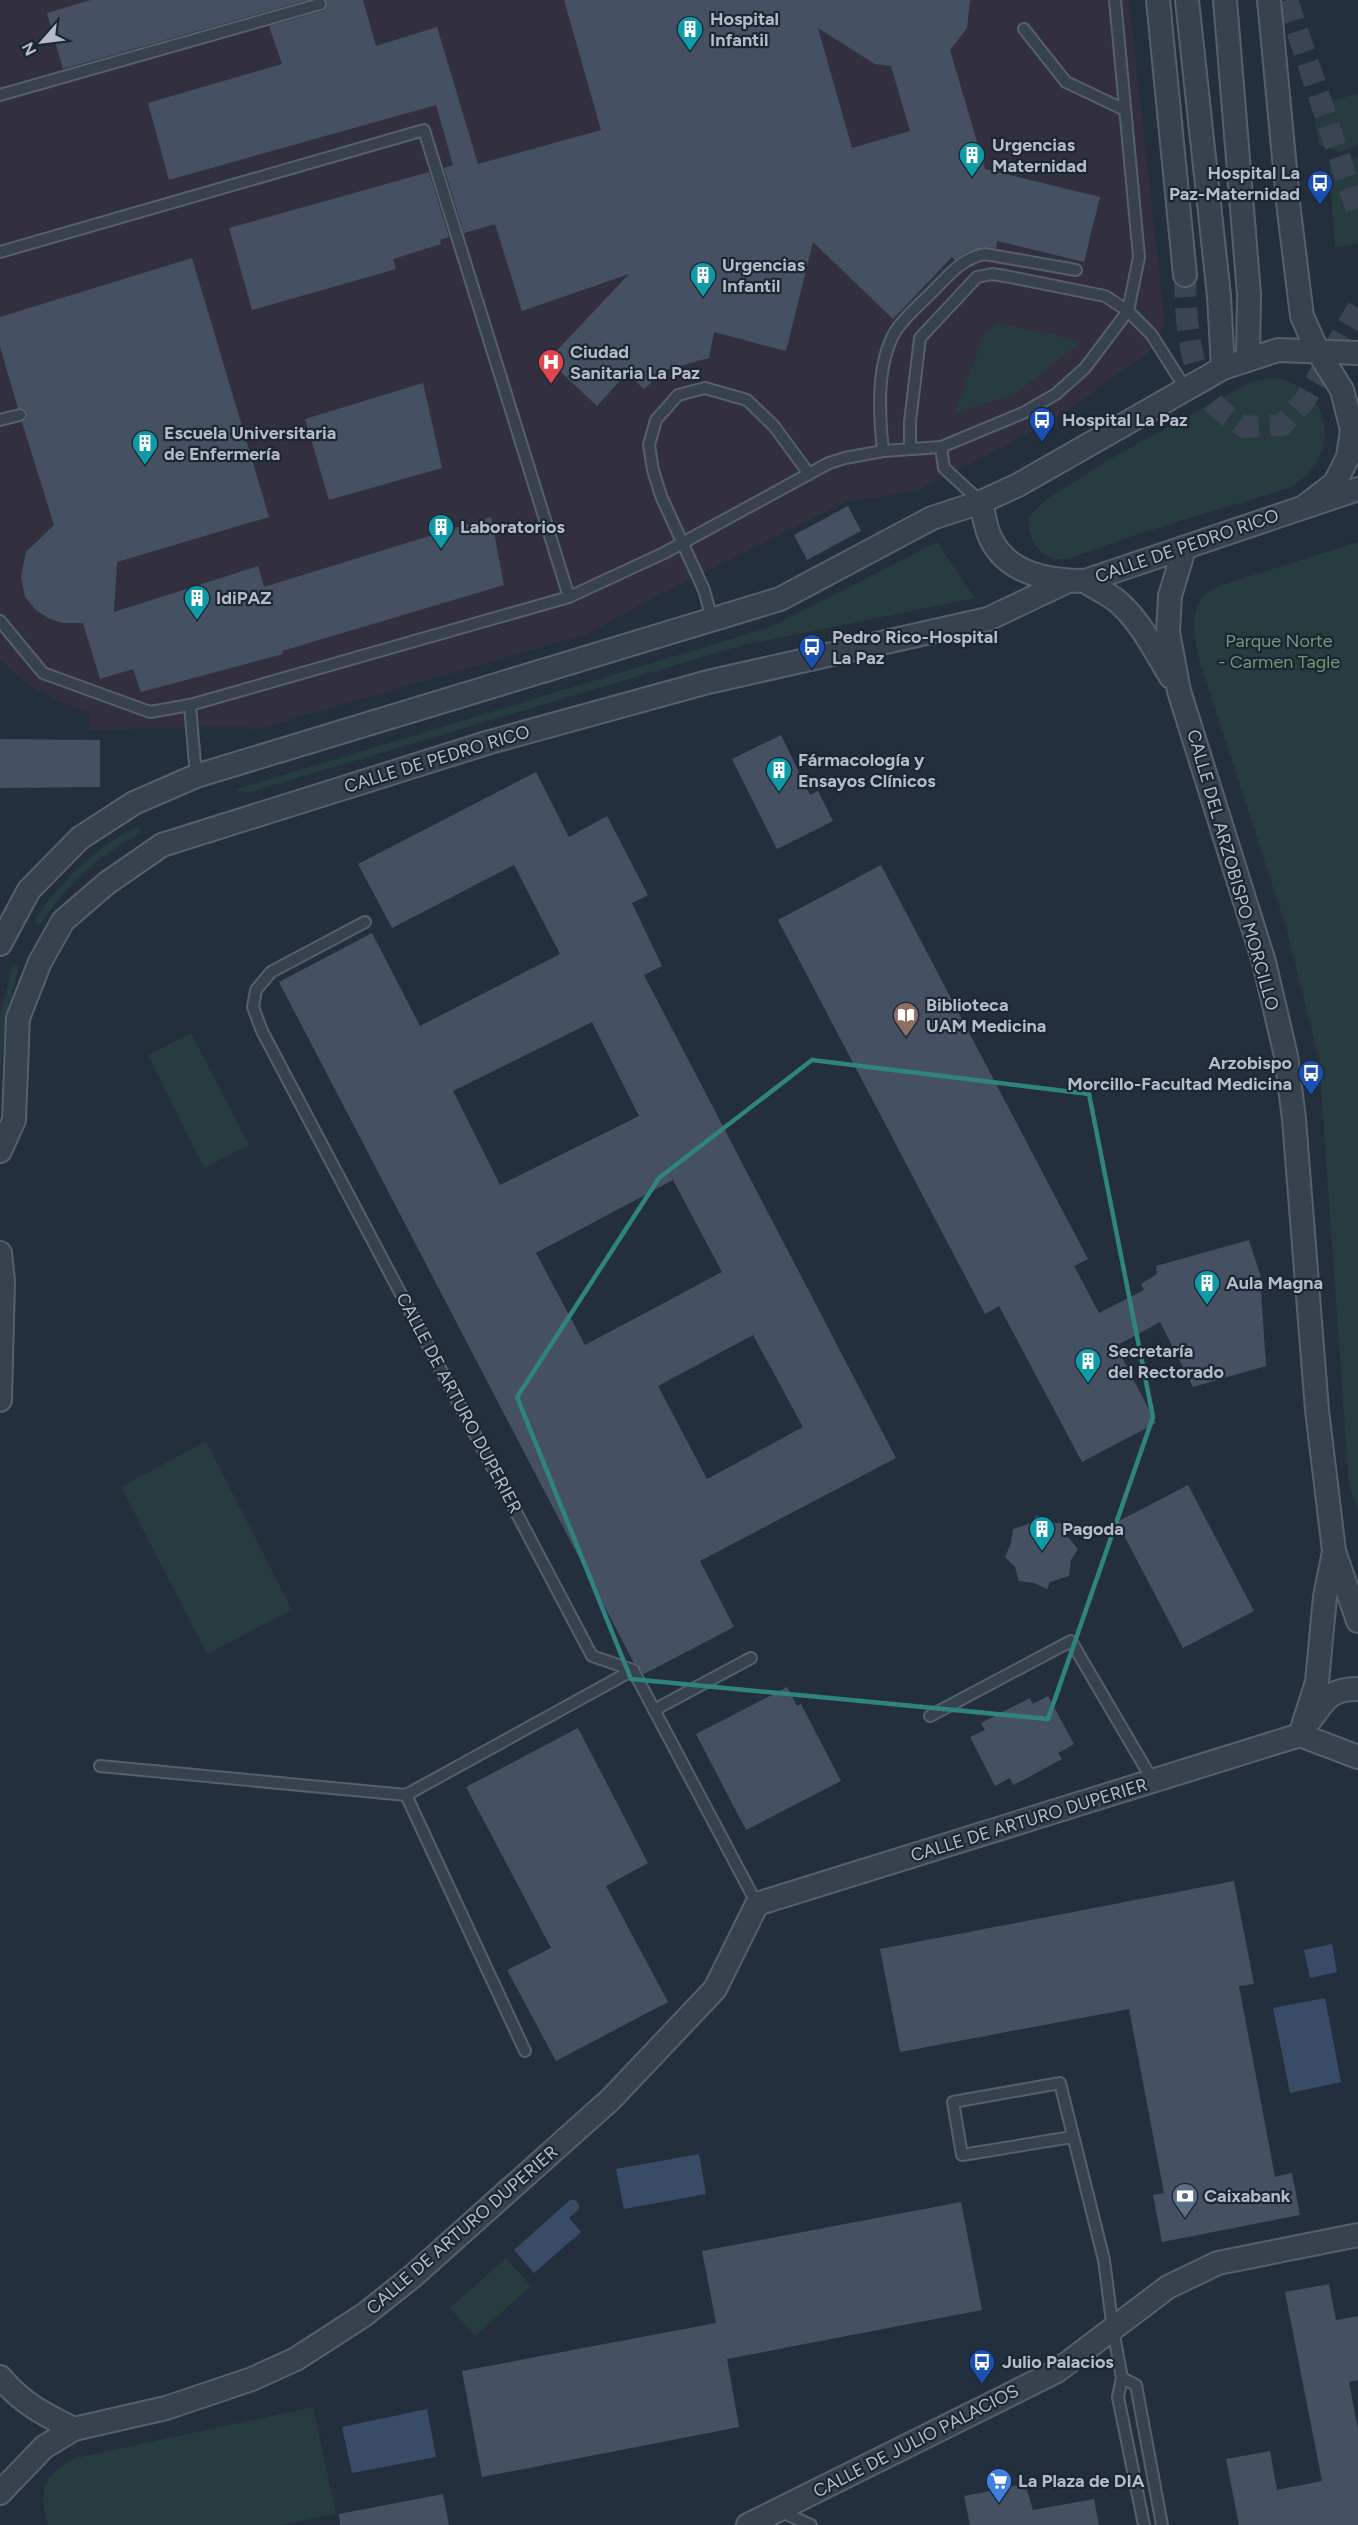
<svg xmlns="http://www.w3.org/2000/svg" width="1358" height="2525" viewBox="0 0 1358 2525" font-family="Figtree,sans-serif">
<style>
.medical{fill:#32303f}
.green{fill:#263c3f}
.water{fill:#394c67}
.building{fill:#455162;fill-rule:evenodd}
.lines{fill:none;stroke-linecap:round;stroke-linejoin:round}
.minor-tunnel{stroke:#3a4453;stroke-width:22;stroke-dasharray:22 11;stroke-linecap:butt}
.service-casing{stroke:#565f6c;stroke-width:14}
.minor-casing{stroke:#565f6c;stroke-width:26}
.service{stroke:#38414e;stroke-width:10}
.minor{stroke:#38414e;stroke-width:22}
.marked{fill:none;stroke:#308480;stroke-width:4.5;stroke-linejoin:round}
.labels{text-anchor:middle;stroke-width:4.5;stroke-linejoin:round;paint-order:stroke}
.poi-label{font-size:18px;font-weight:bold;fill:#b4bcc9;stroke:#1d2633;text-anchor:start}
.street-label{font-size:18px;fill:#b4bcc9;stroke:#1d2633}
.park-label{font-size:18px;fill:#6b9a76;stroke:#1d2633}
</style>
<rect width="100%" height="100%" fill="#242f3e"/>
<path class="medical" d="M0 0H1129L1165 324 1150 351 1054 420 917 491 846 502 672 588 587 634 254 730 244 726 90 730 89 712 58 701 28 685 0 660Z"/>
<g class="green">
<path d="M1358 94V145L1341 152 1319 145 1312 105Z"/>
<path d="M1358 156V244L1335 247 1329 167Z"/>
<path d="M997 324 1044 332 1081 342 1015 394 954 413 985 334Z"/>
<path d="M1270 378C1277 379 1286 380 1292 383 1341 407 1332 469 1286 489L1141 533 1071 558C1043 565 1028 543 1028 517L1044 501 1110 459 1250 382Z"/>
<path d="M937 542 975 598 743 645 250 792 237 791V789L771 627Z"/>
<path d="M1358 542V1510L1349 1486 1319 1059 1286 927 1199 659C1195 639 1189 614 1203 597 1206 593 1214 589 1219 586Z"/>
<path d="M138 826 141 833C99 854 66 886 40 925L34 921C60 881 95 848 138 826Z"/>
<path d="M13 964 19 967 6 1016 0 1081V1016Z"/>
<path d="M191 1033 249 1145 204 1168 148 1055Z"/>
<path d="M206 1441 292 1610 207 1654 121 1487Z"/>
<path d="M506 2258 531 2286 475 2336 450 2308Z"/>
<path d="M313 2407 336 2514 280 2525H48C38 2488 42 2476 76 2458Z"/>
</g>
<g class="water">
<path d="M1332 1944 1337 1972 1310 1978 1304 1950Z"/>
<path d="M1325 1998 1341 2082 1290 2093 1273 2008Z"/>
<path d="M699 2154 706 2194 624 2209 616 2169Z"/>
<path d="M570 2200H575L579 2205V2209L569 2218 581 2232 534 2273 514 2250Z"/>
<path d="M427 2409 436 2457 352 2473 342 2427Z"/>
</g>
<g class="building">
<path d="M91 0H307L63 69 47 13Z"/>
<path d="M326 0H363L376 46 437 27 478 164 601 130 564 0H970L967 28 950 50 985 169 1100 197 1084 262 997 241 996 248 983 247 967 252 955 260 952 257 893 319 813 242 786 351 714 332 709 358 665 370 644 389 627 373 597 406 548 360 629 274 522 311 495 224 464 233 444 168 453 165 436 105 169 180 148 103 282 64 269 26 323 11 327 6ZM818 28 875 64 891 66 910 131 852 148Z"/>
<path d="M429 172 449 237 440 240 441 244 393 259 396 269 252 310 229 228Z"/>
<path d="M192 258 269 517 117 562 114 612 258 566 264 587 491 517 504 585 282 651 283 654 141 692 133 669 100 679 83 623H62L48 618 36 610 25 597 21 577 26 552 54 525 22 422 27 418V413L23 408H18L0 347V317Z"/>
<path d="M423 383 442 468 329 500 305 419Z"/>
<path d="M848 506 861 531 807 560 794 535Z"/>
<path d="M781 735 810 795 818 791 833 821 777 849 732 759Z"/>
<path d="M0 739 100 740V787L0 788Z"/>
<path d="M536 772 569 837 607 816 648 895 632 903 662 966 644 975 896 1458 700 1561 734 1627 644 1674 634 1663 279 982 372 933 420 1026 560 954 514 865 392 928 358 864ZM592 1022 639 1116 500 1185 453 1091ZM673 1180 722 1272 585 1345 536 1253ZM753 1335 803 1427 707 1479 658 1386Z"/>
<path d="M881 865 1088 1259 1074 1266 1099 1313 1144 1290 1141 1284 1157 1274 1156 1266 1249 1240 1260 1274 1266 1366 1193 1387 1160 1322 1116 1346 1156 1423 1082 1462 999 1306 985 1314 778 920Z"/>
<path d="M1188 1485 1254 1611 1183 1648 1117 1522Z"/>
<path d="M1037 1515 1049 1522 1065 1524 1068 1537 1078 1549 1071 1560 1069 1576 1050 1582 1047 1589 1034 1583 1019 1581 1015 1567 1005 1557 1011 1543 1013 1529 1029 1524Z"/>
<path d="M787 1687 797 1706 801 1704 841 1781 746 1830 696 1734Z"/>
<path d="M1048 1696 1074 1744 1058 1753 1062 1759 1029 1777 1013 1785 1010 1778 995 1786 970 1737 985 1730 981 1723 1030 1698 1033 1704Z"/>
<path d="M578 1728 648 1863 606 1886 668 2002 556 2061 507 1970 551 1948 466 1787Z"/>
<path d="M1234 1881 1254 1984 1239 1986 1275 2177 1292 2173 1300 2215 1162 2242 1153 2195 1164 2193 1129 2009 900 2052 880 1949Z"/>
<path d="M961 2202 982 2310 727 2359 739 2427 482 2477 462 2371 716 2323 702 2251Z"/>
<path d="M1329 2284 1336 2320 1358 2316V2380L1349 2382 1358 2429V2525H1239L1226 2459 1270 2451 1277 2490 1322 2481 1285 2292Z"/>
<path d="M1025 2484 1033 2510 1094 2499 1099 2525H970L964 2496Z"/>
<path d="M443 2494 449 2525H340L339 2514Z"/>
</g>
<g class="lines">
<g class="minor-tunnel">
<path d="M1287 0 1358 213"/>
<path d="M1185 275C1186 318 1187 363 1212 401 1219 411 1234 420 1244 427L1282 425 1305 400 1358 308"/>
</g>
<g class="service-casing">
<g id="service">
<path d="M1024 29 1066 82 1125 110"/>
<path d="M0 95 320 4"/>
<path d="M0 252 424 130 569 597"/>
<path d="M0 420 20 415"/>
<path d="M941 447 944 468 981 502"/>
<path d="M910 449V422L920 338 977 277 992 274 1005 276 1105 296 1128 311 1151 334 1186 389"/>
<path d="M883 451C879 414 876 365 895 332 905 316 924 301 936 288 951 273 963 258 985 254L1076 270"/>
<path d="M712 619 704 590 661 496 653 470 649 445 656 420 678 395 705 388 747 400 774 426 809 474"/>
<path d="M0 621 43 673 150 712 190 705"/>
<path d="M196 776 190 705 569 597 664 553 829 463 845 458 883 451 941 447 1023 413 1056 394 1085 368 1128 311 1139 257 1115 0"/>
<path d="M365 922 271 972 256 990 253 1007 262 1031 592 1656 633 1670 757 1904"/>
<path d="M654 1710 751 1658"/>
<path d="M930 1716 1071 1641 1153 1781"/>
<path d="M100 1766 406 1795 633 1670"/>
<path d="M406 1795 525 2051"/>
<path d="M1072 2137 962 2155 953 2102 1060 2083 1104 2260 1113 2330 1122 2378 1118 2397 1144 2525"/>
<path d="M1122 2378 1136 2385 1162 2525"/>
<path d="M779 2511 811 2525"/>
</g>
</g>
<g class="minor-casing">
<g id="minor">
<path d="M1158 0 1185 275"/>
<path d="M1187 0 1219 296 1223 368"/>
<path d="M1225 0 1249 294 1248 358"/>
<path d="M1269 0 1289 211 1302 316 1317 350 1342 390 1352 430 1348 457 1335 483 1305 506"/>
<path d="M981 502C984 514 985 528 991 539 1008 574 1048 581 1085 581L1358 489"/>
<path d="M1184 549 1170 596 1168 632 1179 691 1264 962 1286 1056 1294 1119 1317 1410 1334 1551 1358 1621"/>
<path d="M1085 581C1095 588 1107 593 1117 601 1140 620 1155 651 1171 677"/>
<path d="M0 944 29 890 80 838 134 803 196 776 780 599 932 518 981 502 1018 485 1223 368 1278 350 1358 353"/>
<path d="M0 1151 14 1120 18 1018 40 962 63 921 107 883 162 845 490 742 708 682 988 619 1068 581"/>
<path d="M0 1253 3 1281 0 1400"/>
<path d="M1311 1719C1326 1698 1331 1689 1358 1689"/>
<path d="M1300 1735 1317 1682 1325 1597 1334 1552"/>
<path d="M1300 1735 1358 1757"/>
<path d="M0 2377C22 2403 43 2414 74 2429"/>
<path d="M0 2493 44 2447 74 2429 166 2408 252 2379 296 2359 364 2315 413 2276 611 2099 715 1989 757 1904 1300 1735"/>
<path d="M748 2525 1057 2371 1168 2287 1218 2263 1358 2235"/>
</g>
</g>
<use href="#service" class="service"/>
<use href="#minor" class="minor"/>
</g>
<path class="marked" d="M812 1060 1089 1094 1153 1417 1048 1719 631 1679 517 1397 659 1178Z"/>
<defs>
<g id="building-pin" transform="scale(1.35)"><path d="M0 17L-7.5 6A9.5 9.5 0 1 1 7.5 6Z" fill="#0f9aa8" stroke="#1d2633"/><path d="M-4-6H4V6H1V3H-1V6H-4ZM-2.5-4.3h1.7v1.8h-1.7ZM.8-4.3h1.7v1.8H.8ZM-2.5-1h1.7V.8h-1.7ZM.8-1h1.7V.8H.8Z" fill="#fff"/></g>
<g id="bus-pin" transform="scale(1.35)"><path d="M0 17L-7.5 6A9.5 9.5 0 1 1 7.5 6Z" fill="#1a4fb4" stroke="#1d2633"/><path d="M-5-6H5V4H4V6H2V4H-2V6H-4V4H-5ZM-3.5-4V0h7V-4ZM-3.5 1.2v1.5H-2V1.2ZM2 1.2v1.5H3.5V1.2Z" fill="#fff"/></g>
<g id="hospital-pin" transform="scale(1.35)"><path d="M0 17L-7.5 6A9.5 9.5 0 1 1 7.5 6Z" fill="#e0444e" stroke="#1d2633"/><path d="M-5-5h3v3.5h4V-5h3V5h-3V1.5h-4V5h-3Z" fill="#fff"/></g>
<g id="library-pin" transform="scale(1.35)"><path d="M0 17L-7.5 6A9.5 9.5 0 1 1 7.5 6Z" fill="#8d6e63" stroke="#1d2633"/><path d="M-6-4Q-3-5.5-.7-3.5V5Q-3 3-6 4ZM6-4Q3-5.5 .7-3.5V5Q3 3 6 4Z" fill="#fff"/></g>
<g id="bank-pin" transform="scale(1.35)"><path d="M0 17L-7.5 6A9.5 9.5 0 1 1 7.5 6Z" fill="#5c6f8a" stroke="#1d2633"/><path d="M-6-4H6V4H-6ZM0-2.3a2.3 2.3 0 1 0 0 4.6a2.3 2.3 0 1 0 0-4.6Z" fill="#fff"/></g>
<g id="supermarket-pin" transform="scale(1.35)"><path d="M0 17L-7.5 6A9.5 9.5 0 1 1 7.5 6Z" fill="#3f7fe0" stroke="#1d2633"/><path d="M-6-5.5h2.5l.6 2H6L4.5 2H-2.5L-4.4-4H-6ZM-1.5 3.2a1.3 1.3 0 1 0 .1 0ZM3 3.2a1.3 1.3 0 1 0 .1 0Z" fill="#fff"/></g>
</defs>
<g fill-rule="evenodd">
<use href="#building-pin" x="690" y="29"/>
<use href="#building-pin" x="972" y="155"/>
<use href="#bus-pin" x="1320" y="183"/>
<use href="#building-pin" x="703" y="275"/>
<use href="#hospital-pin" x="551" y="362"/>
<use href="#bus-pin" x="1042" y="420"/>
<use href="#building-pin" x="145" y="443"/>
<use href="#building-pin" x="441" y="527"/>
<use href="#building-pin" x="197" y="598"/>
<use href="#bus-pin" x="812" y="647"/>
<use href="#building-pin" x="779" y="770"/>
<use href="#library-pin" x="906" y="1015"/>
<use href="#bus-pin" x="1311" y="1073"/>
<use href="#building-pin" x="1207" y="1283"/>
<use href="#building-pin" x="1088" y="1361"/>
<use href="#building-pin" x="1042" y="1529"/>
<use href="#bank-pin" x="1185" y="2196"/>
<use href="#bus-pin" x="982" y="2362"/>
<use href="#supermarket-pin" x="999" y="2481"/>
</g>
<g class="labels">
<g class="poi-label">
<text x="710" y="25">Hospital<tspan x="710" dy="21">Infantil</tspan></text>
<text x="992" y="151">Urgencias<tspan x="992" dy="21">Maternidad</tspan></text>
<text x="1300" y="179" text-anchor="end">Hospital La<tspan x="1300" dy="21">Paz-Maternidad</tspan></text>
<text x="722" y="271">Urgencias<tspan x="722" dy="21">Infantil</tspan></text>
<text x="570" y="358">Ciudad<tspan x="570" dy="21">Sanitaria La Paz</tspan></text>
<text x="1062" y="426">Hospital La Paz</text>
<text x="164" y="439">Escuela Universitaria<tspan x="164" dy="21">de Enfermería</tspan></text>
<text x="460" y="533">Laboratorios</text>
<text x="216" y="604">IdiPAZ</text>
<text x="832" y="643">Pedro Rico-Hospital<tspan x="832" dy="21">La Paz</tspan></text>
<text x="798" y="766">Fármacología y<tspan x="798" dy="21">Ensayos Clínicos</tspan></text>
<text x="926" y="1011">Biblioteca<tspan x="926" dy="21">UAM Medicina</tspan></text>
<text x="1292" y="1069" text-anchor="end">Arzobispo<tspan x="1292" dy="21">Morcillo-Facultad Medicina</tspan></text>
<text x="1226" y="1289">Aula Magna</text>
<text x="1108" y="1357">Secretaría<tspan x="1108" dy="21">del Rectorado</tspan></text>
<text x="1062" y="1535">Pagoda</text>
<text x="1204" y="2202">Caixabank</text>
<text x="1002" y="2368">Julio Palacios</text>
<text x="1018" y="2487">La Plaza de DIA</text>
</g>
<g class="street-label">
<text transform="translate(1187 546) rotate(-19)" y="6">CALLE DE PEDRO RICO</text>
<text transform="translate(437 759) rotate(-17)" y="6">CALLE DE PEDRO RICO</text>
<text transform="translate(1233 870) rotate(74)" y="6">CALLE DEL ARZOBISPO MORCILLO</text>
<text transform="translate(459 1403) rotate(62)" y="6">CALLE DE ARTURO DUPERIER</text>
<text transform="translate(1029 1820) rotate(-17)" y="6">CALLE DE ARTURO DUPERIER</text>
<text transform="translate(462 2230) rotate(-41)" y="6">CALLE DE ARTURO DUPERIER</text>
<text transform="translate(916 2441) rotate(-27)" y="6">CALLE DE JULIO PALACIOS</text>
</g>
<g class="park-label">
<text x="1279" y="647">Parque Norte<tspan x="1279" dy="21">- Carmen Tagle</tspan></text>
</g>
</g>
<g transform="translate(42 42) rotate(242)" stroke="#1d2633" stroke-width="4.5" paint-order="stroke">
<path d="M0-4.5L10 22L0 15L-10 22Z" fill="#b4bcc9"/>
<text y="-9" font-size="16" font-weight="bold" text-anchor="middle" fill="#b4bcc9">N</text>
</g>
</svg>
